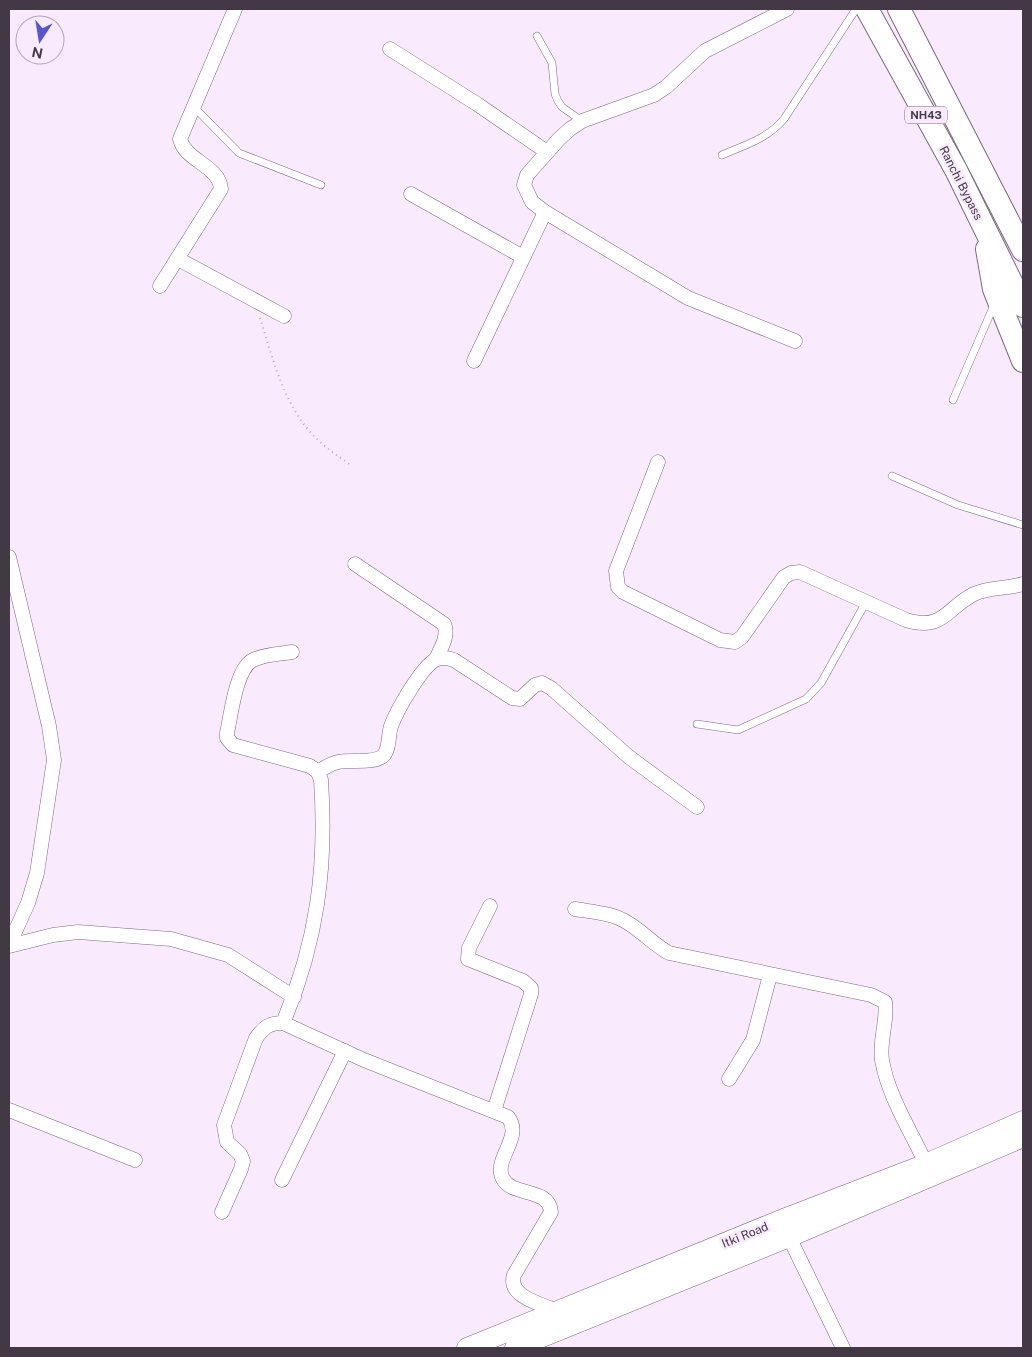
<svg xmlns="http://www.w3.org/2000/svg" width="1032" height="1357" viewBox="0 0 1032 1357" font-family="'Public Sans',sans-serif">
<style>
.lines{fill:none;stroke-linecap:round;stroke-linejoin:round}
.service-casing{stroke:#7c6881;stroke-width:8}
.minor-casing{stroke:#7c6881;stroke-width:15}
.secondary-casing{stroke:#7c6881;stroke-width:21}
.trunk-casing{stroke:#7c6881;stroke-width:24}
.path{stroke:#b6aaba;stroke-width:2;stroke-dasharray:1 4;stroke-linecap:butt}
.service{stroke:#fff;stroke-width:7}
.minor{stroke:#fff;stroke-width:14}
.secondary{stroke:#fff;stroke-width:20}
.trunk{stroke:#fff;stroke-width:22}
.labels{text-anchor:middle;stroke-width:5;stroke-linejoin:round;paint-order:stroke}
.shield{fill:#f9ebfd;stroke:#796e7c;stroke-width:1}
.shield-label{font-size:11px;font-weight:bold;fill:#423945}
.street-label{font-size:12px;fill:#423945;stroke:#f9ebfd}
</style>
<rect width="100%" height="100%" fill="#f9ebfd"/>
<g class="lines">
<g class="service-casing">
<g id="service">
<path d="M537 36 552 63 555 94 558 101 562 107 582 121"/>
<path d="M193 106 239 153 321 185"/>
<path d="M722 155C745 145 767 139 784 119L856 9"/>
<path d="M953 400 994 305"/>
<path d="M892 476 958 505 1023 525"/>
<path d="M697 724 738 730 806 699 821 683 866 602"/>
</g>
</g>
<g class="minor-casing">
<g id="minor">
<path d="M787 9 705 51 666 87 654 95 582 121 570 129 559 139 527 175 524 185 532 202 545 212 688 298 795 341"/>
<path d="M390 49 477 104 547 152"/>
<path d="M411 194 523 257"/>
<path d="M178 259 284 316"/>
<path d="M160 286 221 189C219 165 185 161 180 139L235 9"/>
<path d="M474 361 545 212"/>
<path d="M658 462 616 571 618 587 623 592 720 640 735 642 742 637 784 577 791 573 800 572 906 620C944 631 945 609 974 594 989 587 1007 589 1023 584"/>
<path d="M9 557 49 726 54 760 37 873 28 903 9 945"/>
<path d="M355 564 444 624C449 636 441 648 436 659"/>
<path d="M318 772C325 767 330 764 338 762 350 759 373 764 383 756 390 749 388 735 391 726 397 710 421 668 435 660 441 657 448 658 454 660L512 698 520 699 535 685 542 683 551 688 629 757 697 807"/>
<path d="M490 906 469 948 468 959 523 981 531 988V994L494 1111"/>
<path d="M575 909C593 912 613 913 628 923 643 932 654 945 669 953L871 995 885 1002C888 1021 879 1040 882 1060 888 1096 911 1131 926 1164"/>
<path d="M9 946 53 935 78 932 171 939 228 955 294 997"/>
<path d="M283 1023C317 942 327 868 321 780L318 772 310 766 233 745 227 738V733C231 715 236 668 253 660 265 654 280 654 292 652"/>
<path d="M729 1079 753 1040 770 975"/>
<path d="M9 1110 135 1160"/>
<path d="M282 1180 345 1051"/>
<path d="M222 1212 241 1169 243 1161 240 1154 227 1142 224 1125 256 1038C264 1027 269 1023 283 1023L364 1060 508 1117C524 1137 492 1160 503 1179 513 1197 549 1187 551 1212L514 1275C507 1297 542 1304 559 1312"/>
<path d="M789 1237 843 1348"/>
</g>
</g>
<g class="secondary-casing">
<g id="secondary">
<path d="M467 1348 781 1220 926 1164 1023 1121"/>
<path d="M515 1348 789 1237 1023 1137"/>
</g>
</g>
<g class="trunk-casing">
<g id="trunk">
<path d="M867 9 956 170 1023 306"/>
<path d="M899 9 1023 250"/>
<path d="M987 249 994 289 1023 361"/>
</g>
</g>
<path class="path" d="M260 318C273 359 283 402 312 434 324 447 338 456 352 466"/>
<use href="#service" class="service"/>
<use href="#minor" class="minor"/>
<use href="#secondary" class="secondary"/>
<use href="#trunk" class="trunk"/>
</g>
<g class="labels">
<rect class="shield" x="905" y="106.5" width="42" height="17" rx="4"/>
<g class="shield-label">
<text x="926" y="119">NH43</text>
</g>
<g class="street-label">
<text transform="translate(961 183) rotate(63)" y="4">Ranchi Bypass</text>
<text transform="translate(745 1235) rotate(-22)" y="4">Itki Road</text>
</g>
</g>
<rect width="1032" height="1357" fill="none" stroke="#423945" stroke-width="20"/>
<g transform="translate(40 40) rotate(192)"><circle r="24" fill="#f9ebfd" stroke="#b0a4b3"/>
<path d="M0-4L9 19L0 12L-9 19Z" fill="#5657ce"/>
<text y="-8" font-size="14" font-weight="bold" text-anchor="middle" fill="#423945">N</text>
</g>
</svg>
